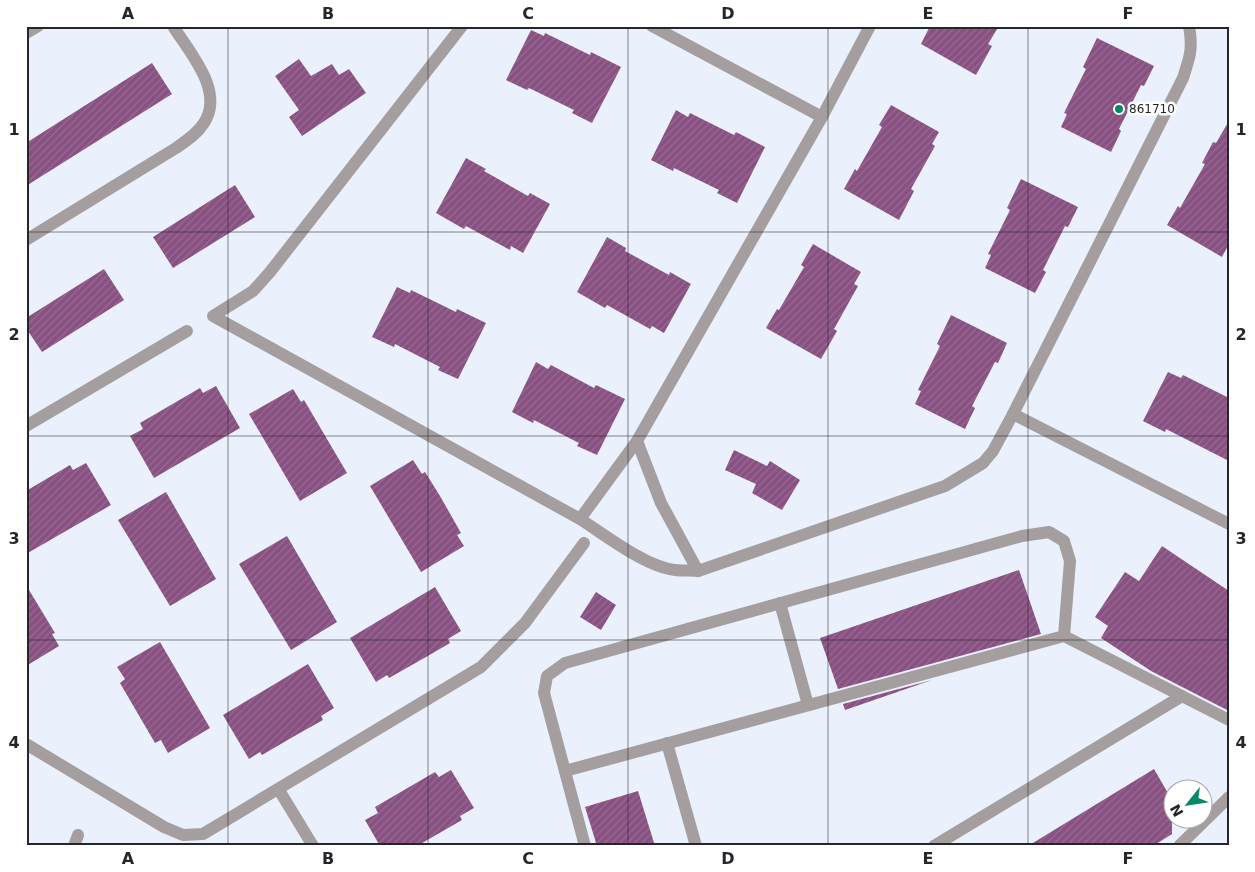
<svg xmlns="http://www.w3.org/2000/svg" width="1255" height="872" viewBox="0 0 1255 872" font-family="'DejaVu Sans',sans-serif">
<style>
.building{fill:url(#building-hatch)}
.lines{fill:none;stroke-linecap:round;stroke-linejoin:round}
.minor{stroke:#a49e9f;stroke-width:12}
.grid{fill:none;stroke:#24262a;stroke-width:1;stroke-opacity:0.55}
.poi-dot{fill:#07876a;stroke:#fefefe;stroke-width:2}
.labels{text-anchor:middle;stroke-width:5;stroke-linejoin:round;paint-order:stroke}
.poi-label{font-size:12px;fill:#24262a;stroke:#fefefe;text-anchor:start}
.neatline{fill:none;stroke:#24262a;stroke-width:2}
.grid-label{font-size:16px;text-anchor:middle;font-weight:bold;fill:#24262a}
</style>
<defs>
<pattern id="building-hatch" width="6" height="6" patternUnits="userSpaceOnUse" patternTransform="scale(1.25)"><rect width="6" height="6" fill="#895082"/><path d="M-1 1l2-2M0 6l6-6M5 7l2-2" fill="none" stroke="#966c91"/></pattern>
</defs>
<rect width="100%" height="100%" fill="#eaf1fc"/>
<g class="building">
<path d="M930 26H999L988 44 992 46 976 75 921 44Z"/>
<path d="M531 30 544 36 545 33 590 55 591 52 621 67 592 123 572 113 574 110 529 88 527 90 506 80Z"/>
<path d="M1097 38 1154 66 1144 86 1141 85 1119 129 1121 131 1111 152 1061 127 1067 114 1064 113 1086 69 1083 67Z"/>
<path d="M299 59 311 76 332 64 339 75 349 69 366 93 302 136 289 117 299 110 275 76Z"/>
<path d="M152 63 172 94 26 186V143Z"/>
<path d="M891 105 939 132 932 144 935 146 911 189 914 191 899 220 844 189 855 169 857 171 882 127 879 125Z"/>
<path d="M676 110 688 117 690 113 734 135 736 132 765 147 737 203 717 193 719 190 674 168 673 171 651 160Z"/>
<path d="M1229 121V244L1222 257 1167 225 1178 206 1180 208 1205 164 1202 163 1213 142 1216 143Z"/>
<path d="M466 158 486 169 484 171 528 196 530 193 550 204 523 253 511 246 510 250 466 226 464 229 436 213Z"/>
<path d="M1021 179 1078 207 1068 227 1065 226 1043 270 1046 272 1035 293 985 268 991 255 988 254 1010 210 1007 208Z"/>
<path d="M235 185 255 217 173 268 153 237Z"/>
<path d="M607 237 626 248 625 251 669 275 670 272 691 284 664 333 652 326 650 329 607 305 605 308 577 292Z"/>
<path d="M813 244 861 272 854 284 858 286 834 329 837 331 821 359 766 328 777 309 779 310 804 267 801 265Z"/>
<path d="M104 269 124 300 42 352 26 328V318Z"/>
<path d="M397 287 410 293 411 290 456 312 457 309 486 323 458 379 438 370 440 367 395 344 394 347 372 337Z"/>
<path d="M951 315 1007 343 998 363 995 362 972 406 975 408 965 429 915 404 921 391 918 390 940 346 937 344Z"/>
<path d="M536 362 548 369 551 365 594 388 596 385 625 399 597 455 577 446 579 443 534 420 533 423 512 412Z"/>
<path d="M1168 372 1181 378 1183 375 1229 398V461L1166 429 1165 432 1143 421Z"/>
<path d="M216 386 240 428 154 478 130 436 143 429 140 423 200 388 203 393Z"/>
<path d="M293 389 301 402 304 400 347 473 300 501 249 414Z"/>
<path d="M734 450 767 466 770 461 800 480 782 510 752 493 756 484 725 470Z"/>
<path d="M413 460 422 474 425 472 440 496 461 533 457 535 464 546 421 572 370 486Z"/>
<path d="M86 463 111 505 26 554V491L70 465 73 470Z"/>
<path d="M166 492 216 579 170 606 118 520Z"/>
<path d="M287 536 337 622 291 650 239 564Z"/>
<path d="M1162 546 1229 591V711L1151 671 1101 638 1108 626 1095 617 1125 572 1139 581Z"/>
<path d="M1019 570 1041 634 838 689 820 638Z"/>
<path d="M26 585 55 633 52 634 59 646 26 666Z"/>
<path d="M435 587 461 631 448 639 450 643 426 657 389 678 387 675 376 682 350 638Z"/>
<path d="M596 592 616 605 601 630 580 617Z"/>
<path d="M160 642 210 728 168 753 161 740 155 743 120 683 125 679 117 667Z"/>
<path d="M308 664 334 708 321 716 323 720 298 734 262 755 260 752 249 759 223 715Z"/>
<path d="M932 680 845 710 843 704Z"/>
<path d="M1154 769 1172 800V834L1153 846H1028Z"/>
<path d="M451 770 474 808 460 816 462 820 417 846H380L365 820 378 813 375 807 435 772 439 777Z"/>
<path d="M638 791 655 846H597L585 807Z"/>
</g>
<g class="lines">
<g class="minor">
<path d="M462 26 270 272 253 291 213 316 580 519C605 535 646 567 675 570 683 571 691 570 698 571L945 486 983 463 993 451 1013 414 1183 78C1190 57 1193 48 1189 26"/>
<path d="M652 26 822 117"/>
<path d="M26 33 38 26"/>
<path d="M26 240 176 148C186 141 197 134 204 123 225 91 189 52 173 26"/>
<path d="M1013 414 1229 524"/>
<path d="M26 426 187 331"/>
<path d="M637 441 661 503 698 571"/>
<path d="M580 519 637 441 822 117 870 26"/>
<path d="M780 603 808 705"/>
<path d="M667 743 696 846"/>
<path d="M26 744 164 827 183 835 203 834 481 667 525 623 584 543"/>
<path d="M565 771 1064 636 1229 720"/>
<path d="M279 790 313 846"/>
<path d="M74 846 78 835"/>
<path d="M585 846 544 693 547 676 565 663 1022 536 1049 532 1064 541 1070 561 1064 636"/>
<path d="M934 846 1182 696"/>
<path d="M1179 846 1229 797"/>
</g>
</g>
<path class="grid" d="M228 26V846M428 26V846M628 26V846M828 26V846M1028 26V846M26 232H1229M26 436H1229M26 640H1229"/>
<circle class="poi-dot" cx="1119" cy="109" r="5"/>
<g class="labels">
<g class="poi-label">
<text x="1129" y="113">861710</text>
</g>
</g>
<rect width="1255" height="872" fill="none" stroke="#fefefe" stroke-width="55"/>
<g transform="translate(1188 804) rotate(240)"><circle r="24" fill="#fefefe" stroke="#a7a8a9"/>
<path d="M0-4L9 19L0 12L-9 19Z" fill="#07876a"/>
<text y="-8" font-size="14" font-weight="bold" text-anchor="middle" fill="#24262a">N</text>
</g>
<rect x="28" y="28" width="1200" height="816" class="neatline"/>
<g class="grid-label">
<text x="128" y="19">A</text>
<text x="328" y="19">B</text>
<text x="528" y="19">C</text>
<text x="728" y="19">D</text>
<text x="928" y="19">E</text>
<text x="1128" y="19">F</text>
<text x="14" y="135">1</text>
<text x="1241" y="135">1</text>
<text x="14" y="340">2</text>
<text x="1241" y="340">2</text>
<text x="14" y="544">3</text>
<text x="1241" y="544">3</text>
<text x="14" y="748">4</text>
<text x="1241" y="748">4</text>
<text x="128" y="864">A</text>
<text x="328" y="864">B</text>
<text x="528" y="864">C</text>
<text x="728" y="864">D</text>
<text x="928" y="864">E</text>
<text x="1128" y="864">F</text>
</g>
</svg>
